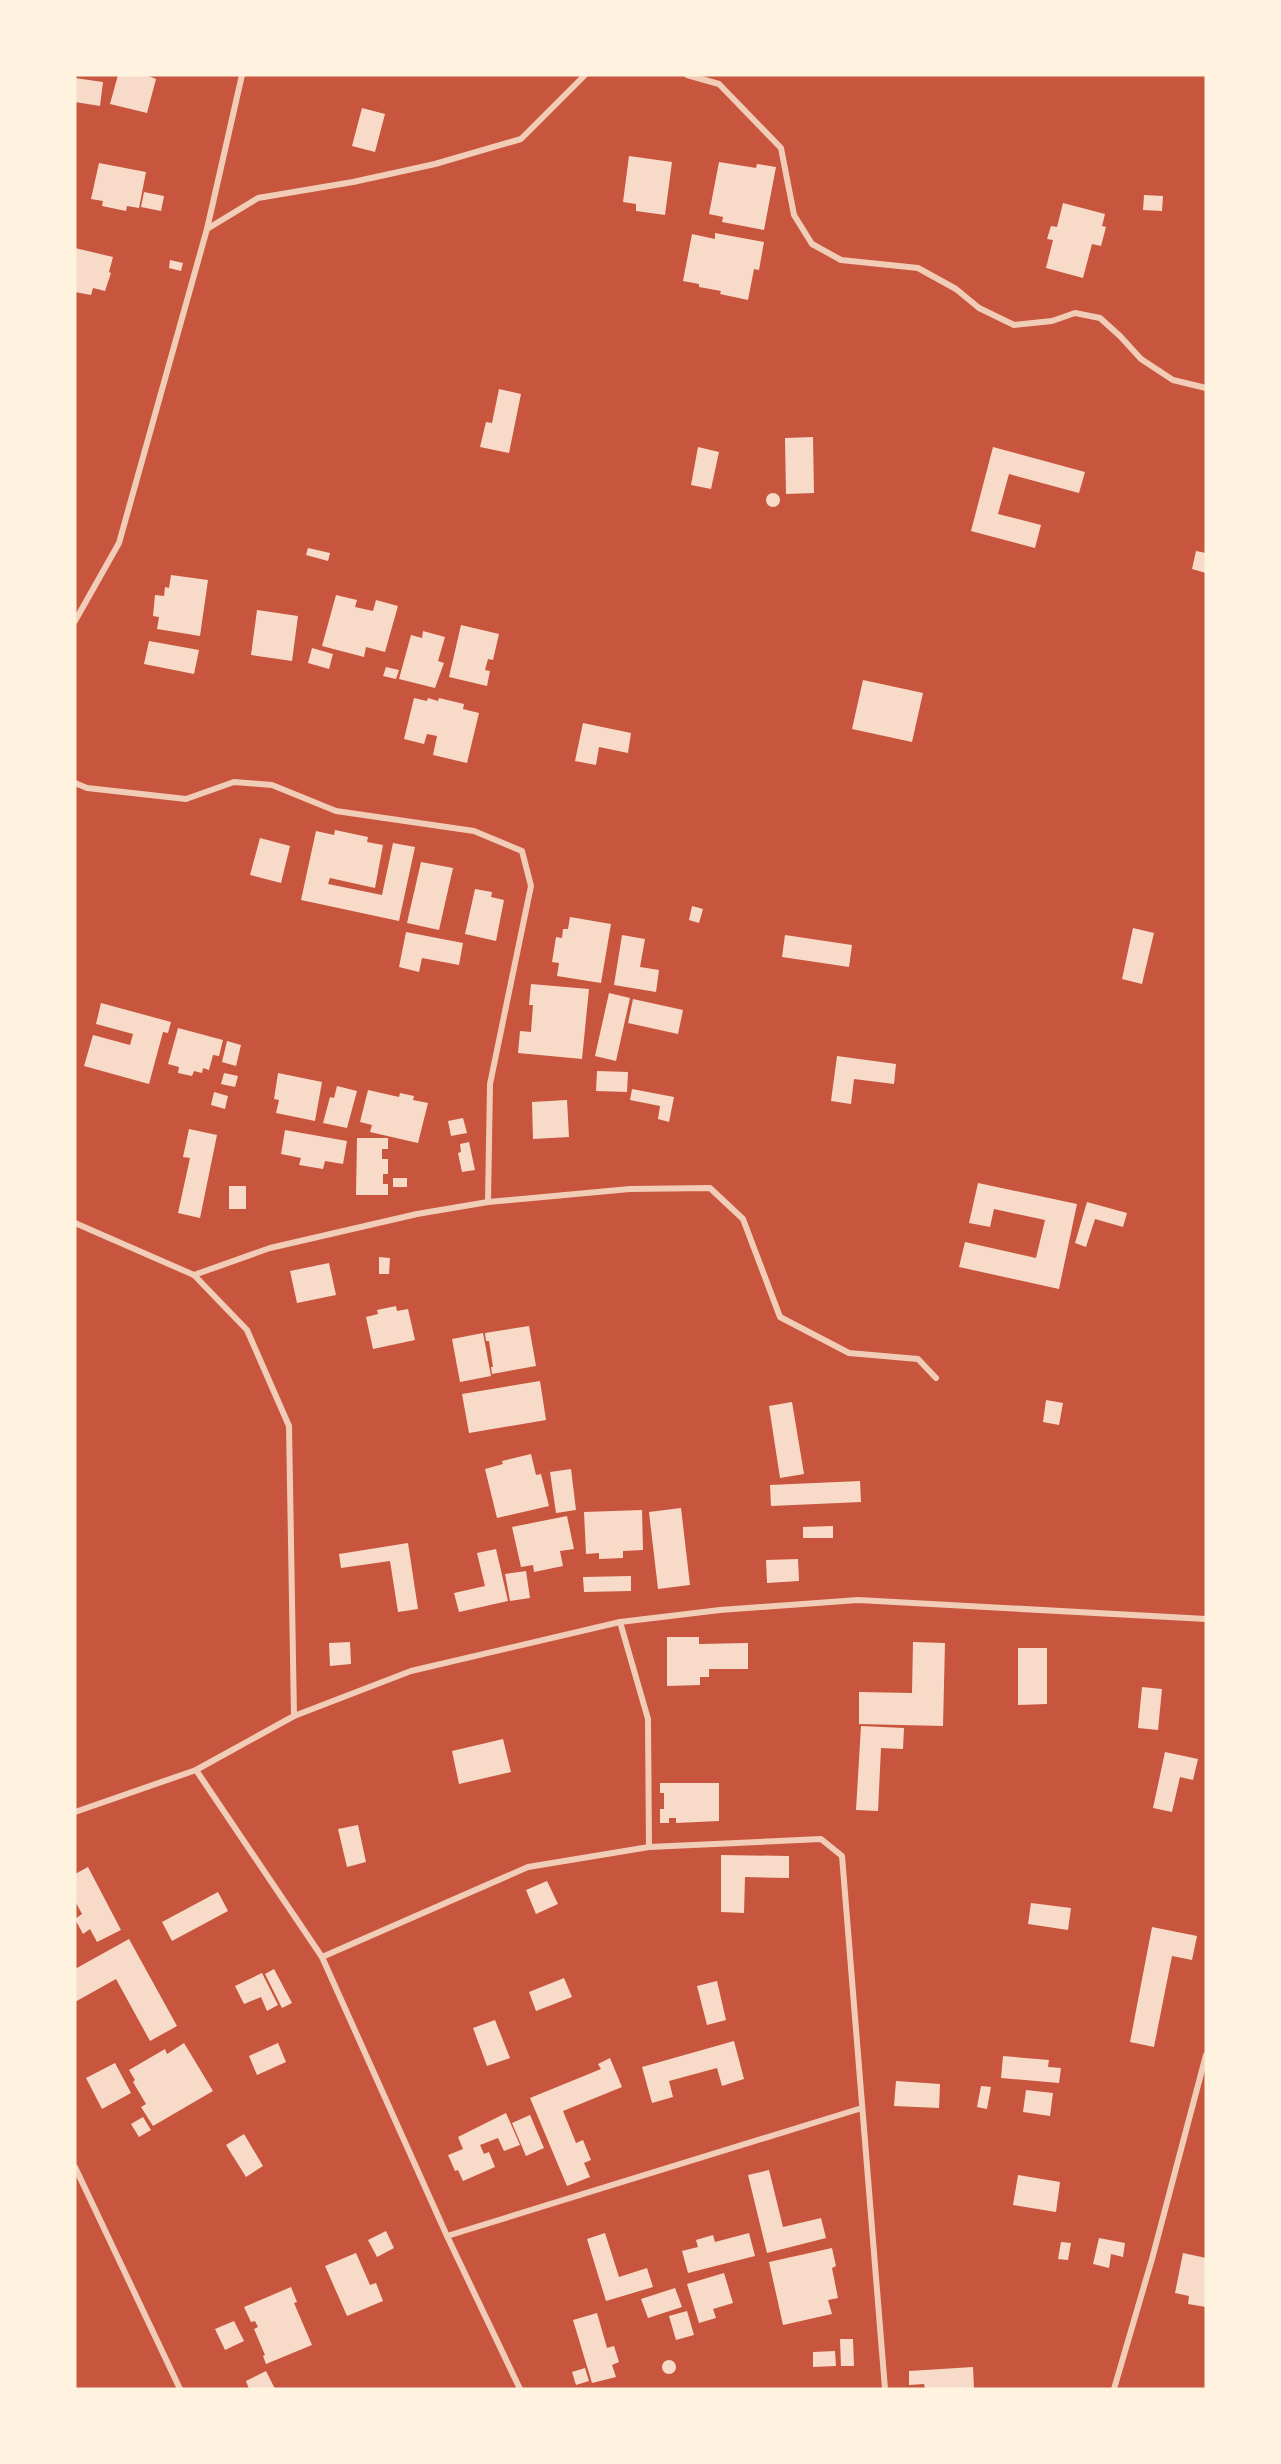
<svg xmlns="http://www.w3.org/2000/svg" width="1281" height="2464" viewBox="0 0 1281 2464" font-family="Helvetica,sans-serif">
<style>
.building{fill:#f7dbc8}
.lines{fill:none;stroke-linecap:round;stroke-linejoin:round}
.minor{stroke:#f1ccb7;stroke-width:6}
</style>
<rect width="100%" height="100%" fill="#c8553d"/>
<g class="building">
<path d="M118 75H146L156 79 147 113 110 104Z"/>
<path d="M75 78 103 82 100 106 75 102Z"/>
<path d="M362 108 385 114 375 152 352 146Z"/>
<path d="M629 156 672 162 665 215 636 211V204L623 202Z"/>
<path d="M719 162 756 168 757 164 776 167 764 230 722 222 723 217 709 214Z"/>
<path d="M99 163 146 172 139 208 127 206 126 211 102 206 103 201 91 199Z"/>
<path d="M144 192 164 196 161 211 141 207Z"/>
<path d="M1144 195 1163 196 1162 211 1143 210Z"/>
<path d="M1063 203 1105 214 1102 226 1106 227 1101 246 1092 244 1083 278 1046 268 1053 240 1047 239 1051 226 1057 227Z"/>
<path d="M715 233 764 242 759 270 754 269 748 300 720 294 721 291 699 287V284L683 281 692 234 715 239Z"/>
<path d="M75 248 113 257 109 272 111 273 105 291 93 288 91 295 75 292Z"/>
<path d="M170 260 183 263 181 271 169 268Z"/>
<path d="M499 389 521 394 509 453 480 447 486 422 492 423Z"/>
<path d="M813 437 814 493 786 494 785 438Z"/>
<path d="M698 447 719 452 711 489 691 485Z"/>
<path d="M993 447 1085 472 1079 493 1009 474 998 514 1041 525 1035 548 971 531Z"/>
<circle cx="773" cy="500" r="7"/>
<path d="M308 548 330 553 328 561 306 555Z"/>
<path d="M1196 551 1206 553V573L1192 569Z"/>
<path d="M171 575 208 580 200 636 157 629 159 617 153 616 155 595 164 596 165 587 169 588Z"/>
<path d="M336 595 357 600 355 607 373 611 376 600 398 606 385 652 366 647 364 657 322 646Z"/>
<path d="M257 610 298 616 292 661 251 655Z"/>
<path d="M461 625 499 634 493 660 488 659 485 670 490 671 487 686 449 677Z"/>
<path d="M423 631 445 637 438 661 444 663 435 688 399 679 411 635 422 638Z"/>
<path d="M149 641 199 650 194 674 144 664Z"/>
<path d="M312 648 333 654 329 669 308 663Z"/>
<path d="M386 667 399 670 396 679 383 676Z"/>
<path d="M863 680 923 693 912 742 852 729Z"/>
<path d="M414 698 427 701 428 698 438 701 439 698 464 704 463 709 479 713 467 763 433 755 437 736 427 734 424 744 404 739Z"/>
<path d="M583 723 631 733 628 753 599 747 596 765 575 761Z"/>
<path d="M335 830 368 837 367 842 383 845 375 888 330 878 328 884 382 895 393 843 415 847 399 921 301 900 316 831 334 835Z"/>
<path d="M260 838 290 846 281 883 250 875Z"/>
<path d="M421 862 453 868 439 930 407 923Z"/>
<path d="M475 889 492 892 491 897 504 900 496 941 465 934Z"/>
<path d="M692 906 703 909 699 923 689 920Z"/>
<path d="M570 917 611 924 601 983 557 976 559 963 552 962 556 937 562 938 563 929H568Z"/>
<path d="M1133 928 1154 933 1142 984 1122 979Z"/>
<path d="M406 932 463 943 459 965 422 958 419 972 399 967Z"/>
<path d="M622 935 645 939 640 967 659 970 656 992 614 985Z"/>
<path d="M785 935 852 945 849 967 782 957Z"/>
<path d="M531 984 589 989 582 1059 518 1053 520 1031 531 1032 533 1005H529Z"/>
<path d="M609 993 630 998 616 1061 595 1056Z"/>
<path d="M633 999 683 1010 678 1034 628 1023Z"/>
<path d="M101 1003 171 1022 168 1033 163 1032 149 1084 84 1066 93 1035 130 1045 133 1034 96 1024Z"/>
<path d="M178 1028 223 1040 219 1056 213 1055 209 1070 203 1068 202 1073 194 1071 192 1076 178 1073 179 1067 168 1064Z"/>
<path d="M227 1041 241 1045 236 1066 222 1062Z"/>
<path d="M837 1056 896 1064 894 1084 854 1079 851 1104 831 1101Z"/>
<path d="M597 1071 628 1072 627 1092 596 1091Z"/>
<path d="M224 1073 238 1076 235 1087 221 1084Z"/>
<path d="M278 1073 322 1082 315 1121 276 1113 279 1100 274 1099Z"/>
<path d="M337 1086 357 1091 347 1128 323 1123 330 1097 334 1098Z"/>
<path d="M632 1089 674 1097 669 1122 658 1119 660 1106 630 1100Z"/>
<path d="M368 1090 399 1097 400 1093 414 1096 413 1100 428 1103 418 1143 370 1132 372 1125 360 1122Z"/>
<path d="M214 1092 228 1096 225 1109 211 1105Z"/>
<path d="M567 1100 569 1137 533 1139 532 1102Z"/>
<path d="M463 1118 467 1133 451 1136 448 1121Z"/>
<path d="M189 1129 217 1135 200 1218 178 1213 190 1158 183 1157Z"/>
<path d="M285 1130 347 1141 343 1164 325 1161 323 1169 299 1165 301 1158 281 1154Z"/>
<path d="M357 1138H388V1149H382V1159H388V1174H383V1184H388V1195H356Z"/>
<path d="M469 1142 475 1170 462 1172 458 1153 461 1152 460 1144Z"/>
<rect x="393" y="1178" width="14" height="9"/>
<path d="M978 1183 1077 1204 1059 1289 959 1267 965 1242 1036 1258 1045 1220 994 1209 990 1227 969 1223Z"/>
<rect x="229" y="1186" width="17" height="23"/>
<path d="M1087 1202 1127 1213 1123 1227 1095 1219 1086 1247 1075 1243Z"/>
<path d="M379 1257 390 1258 389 1274H379Z"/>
<path d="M329 1263 336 1295 297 1303 290 1271Z"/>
<path d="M396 1306 397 1311 408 1309 415 1340 373 1349 366 1317 378 1314 377 1310Z"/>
<path d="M529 1326 536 1366 492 1374 491 1367H493L489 1341H486L485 1333Z"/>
<path d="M483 1333 491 1376 460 1382 452 1339Z"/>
<path d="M540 1381 546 1420 469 1433 462 1394Z"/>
<path d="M1046 1400 1063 1403 1059 1425 1043 1422Z"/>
<path d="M792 1402 804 1474 780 1478 769 1406Z"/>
<path d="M531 1454 536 1475 541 1474 549 1506 497 1518 485 1469 503 1464 502 1461Z"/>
<path d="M571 1469 576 1510 556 1513 550 1472Z"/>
<path d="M860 1481 861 1502 771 1506 770 1485Z"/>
<path d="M681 1508 690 1585 658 1589 649 1512Z"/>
<path d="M642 1510 643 1550 623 1551V1558L599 1559V1553L586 1554 584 1512Z"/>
<path d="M567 1516 574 1549 560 1551 563 1566 534 1572 533 1565 521 1567 512 1527Z"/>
<path d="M833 1526V1538H803V1527Z"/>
<path d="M408 1543 418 1609 398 1612 390 1561 341 1568 339 1554Z"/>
<path d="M496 1549 508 1601 459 1612 454 1593 485 1586 477 1553Z"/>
<path d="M798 1559 799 1581 767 1583 766 1560Z"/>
<path d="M526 1571 530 1598 510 1601 505 1574Z"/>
<path d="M631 1576V1591L584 1592 583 1577Z"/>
<path d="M667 1637H699V1644L748 1643V1669H709V1677H700V1685L667 1686Z"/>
<path d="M350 1642 351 1664 330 1666 329 1643Z"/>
<path d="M913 1642 945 1643 943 1726 859 1724V1692L912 1693Z"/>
<path d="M1018 1648H1047V1704L1018 1705Z"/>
<path d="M1142 1687 1162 1689 1158 1730 1138 1728Z"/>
<path d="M861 1726 904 1728 903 1749 881 1748 878 1811 856 1810Z"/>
<path d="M503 1739 511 1772 459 1784 452 1751Z"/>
<path d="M1165 1752 1198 1759 1193 1780 1180 1777 1172 1812 1153 1808Z"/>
<path d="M660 1783H719V1821L676 1823V1818H669V1823H660V1809H664V1793H660Z"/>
<path d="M358 1825 366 1862 347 1867 338 1829Z"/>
<path d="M721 1855 789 1856V1878L745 1877 744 1913 721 1912Z"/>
<path d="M88 1867 121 1930 97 1942 90 1929 83 1934 75 1919 82 1914 75 1901V1874Z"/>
<path d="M547 1881 558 1904 536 1914 526 1890Z"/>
<path d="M218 1892 228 1911 172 1941 162 1922Z"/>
<path d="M1031 1903 1071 1908 1068 1930 1028 1924Z"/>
<path d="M1152 1927 1197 1936 1192 1960 1172 1956 1154 2047 1130 2042Z"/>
<path d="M129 1939 177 2026 150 2041 116 1979 75 2002V1969Z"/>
<path d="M274 1969 292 2003 282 2008 265 1974Z"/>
<path d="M262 1973 278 2005 267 2011 261 1997 244 2004 235 1986Z"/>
<path d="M564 1978 572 1997 536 2011 529 1992Z"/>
<path d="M717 1981 726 2020 707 2025 697 1986Z"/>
<path d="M495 2020 510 2058 487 2066 473 2028Z"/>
<path d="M734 2041 744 2079 722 2086 717 2068 669 2081 673 2097 652 2103 642 2067Z"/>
<path d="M184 2043 213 2091 153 2126 141 2107 146 2104 133 2082 135 2080 129 2070 165 2049 167 2054Z"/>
<path d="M278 2043 286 2062 257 2075 249 2056Z"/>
<path d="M1003 2056 1049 2060 1048 2067 1061 2068 1059 2083 1001 2078Z"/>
<path d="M610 2058 622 2087 563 2111 576 2143 583 2140 591 2160 584 2163 590 2177 567 2186 530 2098 601 2069 598 2064Z"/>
<path d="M115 2063 131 2093 102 2109 86 2078Z"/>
<path d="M896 2081 940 2084 939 2108 894 2106Z"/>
<path d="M981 2086 991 2087 987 2109 977 2107Z"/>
<path d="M1026 2090 1053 2093 1050 2116 1023 2112Z"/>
<path d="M506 2113 520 2145 504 2151 498 2138 480 2145 484 2154 489 2152 495 2167 463 2181 458 2170 455 2171 448 2155 463 2149 458 2137Z"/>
<path d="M530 2115 544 2148 526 2156 512 2123Z"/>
<path d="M143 2117 151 2130 139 2137 131 2124Z"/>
<path d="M244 2134 263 2166 246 2177 226 2145Z"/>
<path d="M769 2170 783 2227 821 2218 826 2238 767 2253 748 2175Z"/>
<path d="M1018 2175 1060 2182 1056 2212 1013 2205Z"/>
<path d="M386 2231 394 2248 377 2257 368 2240Z"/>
<path d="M605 2233 619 2277 647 2268 653 2287 606 2301 587 2239Z"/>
<path d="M749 2233 755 2256 688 2273 682 2251 698 2247 696 2240 713 2235 715 2242Z"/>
<path d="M1099 2238 1125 2243 1123 2257 1111 2254 1109 2268 1093 2264Z"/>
<path d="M1061 2242 1071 2243 1068 2260 1058 2259Z"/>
<path d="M832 2248 836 2266 832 2268 838 2298 828 2300 832 2314 783 2325 769 2262Z"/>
<path d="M356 2253 370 2285 376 2283 383 2301 347 2316 325 2266Z"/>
<path d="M1183 2253 1206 2258V2307L1188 2304 1189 2296 1175 2293Z"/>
<path d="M724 2273 733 2303 713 2309 716 2318 699 2323 687 2284Z"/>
<path d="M291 2287 297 2302 294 2303 312 2345 266 2364 263 2356 265 2355 254 2329 258 2327 255 2321 251 2322 244 2307Z"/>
<path d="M675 2288 682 2307 648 2318 641 2299Z"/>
<path d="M687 2311 694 2335 676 2340 669 2316Z"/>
<path d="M597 2313 607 2348 614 2346 619 2362 612 2365 616 2377 592 2383 573 2320Z"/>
<path d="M234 2321 244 2341 225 2350 215 2329Z"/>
<path d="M840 2339H853L854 2366H841Z"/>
<path d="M835 2351 836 2366 813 2367V2352Z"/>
<circle cx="669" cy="2367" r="7"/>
<path d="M973 2367 974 2389H925L924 2384 909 2385V2371Z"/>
<path d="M585 2368 589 2381 576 2385 572 2372Z"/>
<path d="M266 2371 275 2389H249L246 2381Z"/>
</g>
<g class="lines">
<g class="minor">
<path d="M687 75 719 84 781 148 794 215 812 244 841 260 918 268 956 289 979 308 1014 325 1052 321 1075 313 1100 318 1120 336 1141 359 1173 380 1206 388"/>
<path d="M207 229 258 198 353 182 435 164 521 139 585 75"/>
<path d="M75 621 119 543 207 229 242 75"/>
<path d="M75 783 87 788 186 799 234 782 272 785 336 811 474 831 522 851 531 886 490 1084 488 1202"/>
<path d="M75 1223 194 1275 247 1330 289 1426 294 1716"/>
<path d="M194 1275 270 1248 417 1214 488 1202 630 1189 710 1188 743 1219 780 1317 849 1353 918 1359 936 1378"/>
<path d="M620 1622 648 1719 649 1847"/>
<path d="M196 1770 322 1957 447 2236 520 2389"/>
<path d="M75 1812 196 1770 294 1716 411 1671 620 1622 720 1610 858 1600 1206 1619"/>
<path d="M322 1957 528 1867 649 1847 821 1839 842 1856 885 2389"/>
<path d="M75 2167 180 2389"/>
<path d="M447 2236 862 2108"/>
<path d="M1114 2389 1152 2259 1206 2055"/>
</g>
</g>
<rect width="1281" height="2464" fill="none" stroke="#fff3e0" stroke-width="153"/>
</svg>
